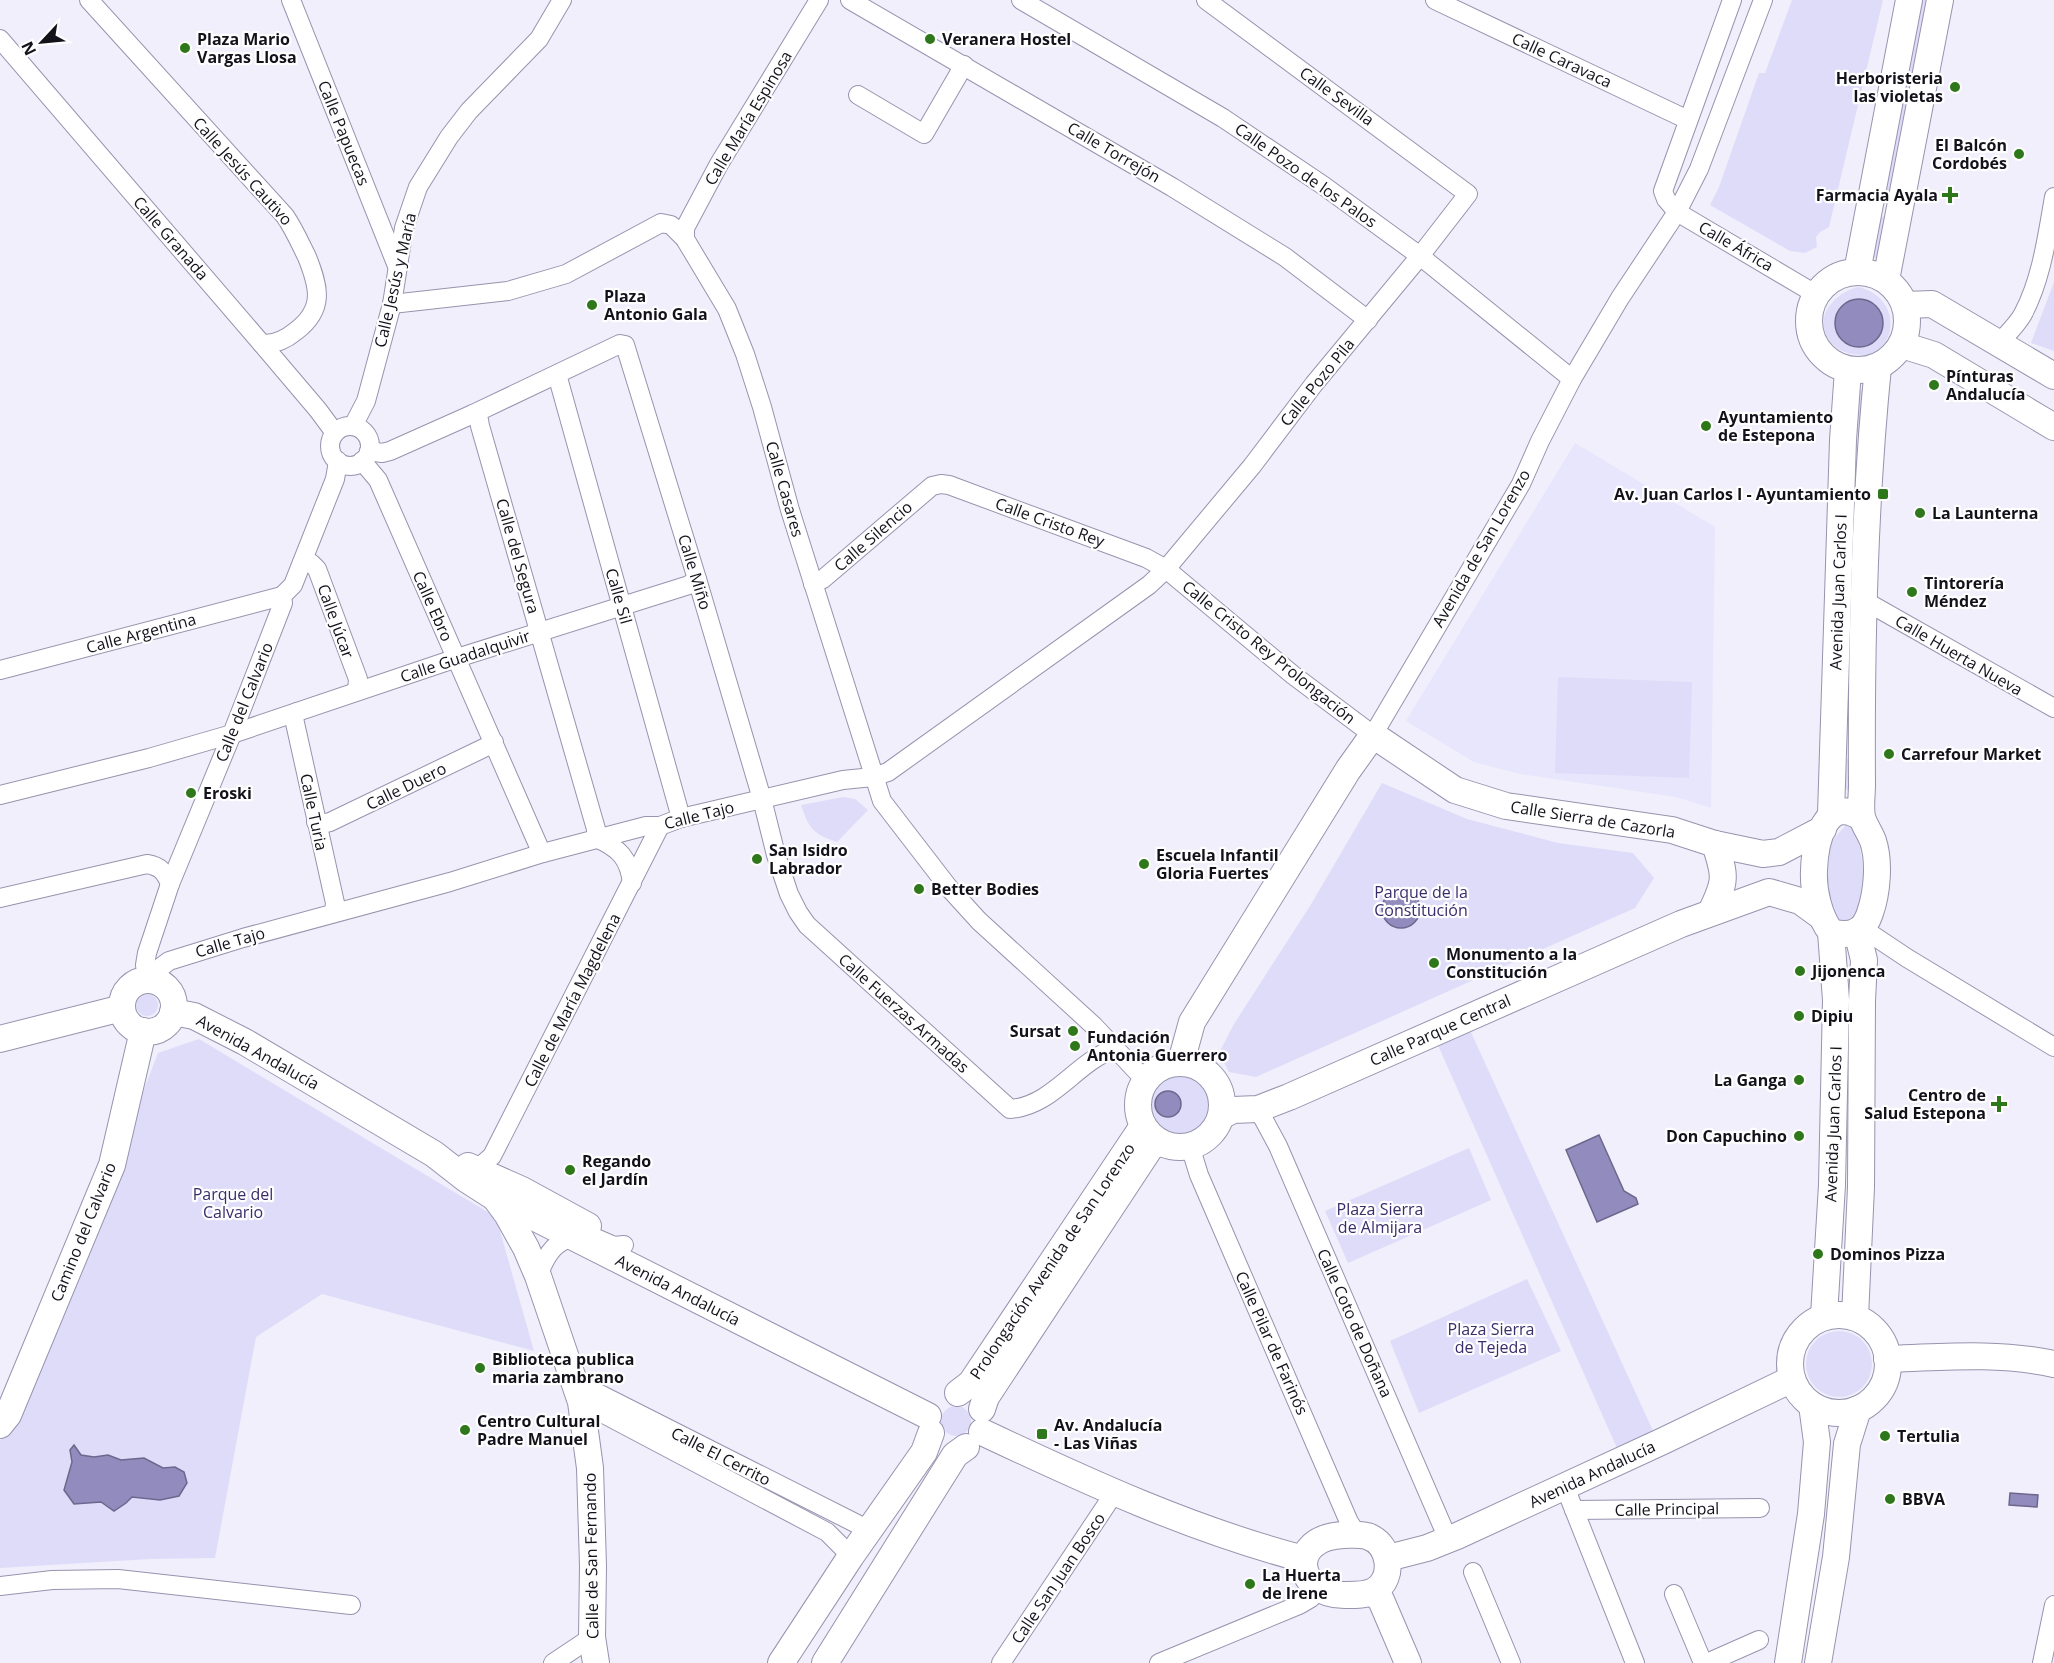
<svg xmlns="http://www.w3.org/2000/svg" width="2054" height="1663" viewBox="0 0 2054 1663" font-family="'Open Sans',sans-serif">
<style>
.built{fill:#e8e6fc}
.green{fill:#dedcf9;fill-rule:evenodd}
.water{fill:#928cbe;stroke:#6c678d;stroke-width:1.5}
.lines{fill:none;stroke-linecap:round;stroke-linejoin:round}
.street-casing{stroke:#9694ae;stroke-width:20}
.secondary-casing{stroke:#9694ae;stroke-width:28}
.street{stroke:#fff;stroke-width:18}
.secondary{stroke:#fff;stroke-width:26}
.poi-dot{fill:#2f771b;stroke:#fefefe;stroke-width:2}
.labels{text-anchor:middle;stroke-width:4.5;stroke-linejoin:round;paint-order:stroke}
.poi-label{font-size:16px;font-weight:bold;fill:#13121b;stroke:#fefefe;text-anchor:start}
.street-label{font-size:16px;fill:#13121b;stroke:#fefefe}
.park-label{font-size:16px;fill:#3a2d6b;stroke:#fefefe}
</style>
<rect width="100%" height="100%" fill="#f0effb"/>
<path class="built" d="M1575 443 1715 527 1711 808 1676 797 1520 774 1474 762 1406 721Z"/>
<g class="green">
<path d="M1792 0H1883L1829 227 1820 232 1816 237 1817 247 1805 253 1790 251 1710 205 1719 187 1759 73H1765Z"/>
<path d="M1919 0H1929L1890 197 1885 199 1883 197Z"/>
<path d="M1884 216 1887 218 1877 260 1873 256V251L1879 219Z"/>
<path d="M2054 282V351L2031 343Z"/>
<path d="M1858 287C1907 298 1897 363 1853 354 1844 353 1835 348 1830 341 1812 316 1835 293 1858 287ZM1864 300C1896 312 1880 351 1851 346L1837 312 1849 301Z"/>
<path d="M1863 390 1861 433H1858L1855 431 1859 391Z"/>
<path d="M1558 677 1692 682 1689 778 1555 773Z"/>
<path d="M1850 758V793L1844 787 1845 760Z"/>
<path d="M1382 783 1467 819 1558 843 1633 853 1654 878 1635 908 1256 1077 1229 1072 1219 1053 1234 1024 1310 906Z"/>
<path d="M843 797 855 799 868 810 837 842C813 834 809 829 801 805Z"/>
<path d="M1846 825 1855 829C1862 850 1869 892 1856 912 1854 916 1850 919 1847 923L1839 922 1831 909 1825 876 1830 843Z"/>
<circle cx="147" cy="1005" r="11"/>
<path d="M1469 1028 1654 1433 1617 1448 1437 1043Z"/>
<path d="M199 1039 496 1217 534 1351 322 1294 256 1337 215 1558 150 1559 0 1568V1441L21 1410 158 1053Z"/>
<circle cx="1181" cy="1105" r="32"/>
<path d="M1469 1148 1491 1200 1348 1263 1325 1211Z"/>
<path d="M1527 1279 1561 1351 1419 1413 1390 1341Z"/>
<circle cx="1839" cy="1364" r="33"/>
<circle cx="956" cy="1421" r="15"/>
</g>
<g class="water">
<circle cx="1859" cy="323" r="24"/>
<circle cx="1401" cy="909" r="19"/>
<circle cx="1168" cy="1104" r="13"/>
<path d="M1599 1135 1624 1191 1636 1198 1638 1204 1597 1222 1566 1150Z"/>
<path d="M74 1445 81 1455 94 1457 108 1455 121 1460 144 1458 163 1468 175 1467 184 1472 187 1483 179 1496 160 1500 132 1497 126 1503 114 1511 101 1502 74 1504 64 1490 72 1462 70 1450Z"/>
<path d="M2010 1493 2038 1495 2037 1507 2009 1505Z"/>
</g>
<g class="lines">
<g class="street-casing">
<g id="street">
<path d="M89 0 285 216C294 229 300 243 307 257 319 287 325 309 296 331 285 340 275 345 262 344"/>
<path d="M291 0 397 266"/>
<path d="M850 0 1172 187 1285 257 1368 320"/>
<path d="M1021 0 1223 118 1324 186 1420 256 1572 379"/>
<path d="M1435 0 1688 120"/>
<path d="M1732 0 1663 191 1666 199 1677 212 1817 295"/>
<path d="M0 39 262 344 318 410 335 433"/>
<path d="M858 95 924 134 964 65"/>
<path d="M685 239V228L719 164 819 0"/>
<path d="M392 304 508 291 566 274 661 223 671 225 685 239 727 309 745 354 762 407 790 510 882 801 949 888 979 921 1094 1026 1145 1080"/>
<path d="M1999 343C2007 334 2017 325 2023 314 2042 278 2047 236 2054 197"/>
<path d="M558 374V378L681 818"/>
<path d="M473 414 479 420 480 426 596 829V838"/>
<path d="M353 426 366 401 392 304 404 228 418 187 449 137 469 111 539 39 562 0"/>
<circle cx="350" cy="446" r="20"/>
<path d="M369 451 382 453 390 451 473 414 620 344 625 345 697 579 762 799 776 855 789 894 798 912 807 925 1010 1109C1053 1106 1076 1062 1114 1049"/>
<path d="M362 461 378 480 539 847 543 853"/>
<path d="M302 563H311L317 569 358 679 357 691"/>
<path d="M813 584 823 579 932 486 941 484 949 485 1146 558 1166 569 1293 675 1373 735 1521 484 1540 441 1572 379 1620 298 1677 212 1699 169 1763 0"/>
<path d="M1865 601 2054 708"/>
<path d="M0 670 282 596"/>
<path d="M297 712 294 718 295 723 335 903 334 912"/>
<path d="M0 795 149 758 232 734 457 658 689 585 697 579"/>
<path d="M316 822 322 824 330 822 488 746 494 742"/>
<path d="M596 838C619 848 629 858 632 883"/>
<path d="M0 898 147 864C160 866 165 872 170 884"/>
<path d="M1862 928 1907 958 2054 1047"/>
<path d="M147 979 145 965 147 953 170 884 232 734 283 603 282 596 293 585 335 479 338 461"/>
<path d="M156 980 161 967 169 961 243 938 450 882 543 853 646 826H660L681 818 843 780 873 777 888 772 1149 585 1166 569 1252 466 1314 384 1420 256 1468 194 1206 0"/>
<path d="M1258 1109 1278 1146 1448 1539"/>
<path d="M1190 1146 1199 1175 1349 1522 1353 1528 1360 1535"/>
<path d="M477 1169 492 1156 660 826"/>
<path d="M538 1276C548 1250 555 1242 582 1232L614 1246 624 1245"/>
<path d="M574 1381 869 1530"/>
<path d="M581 1402 827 1532 851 1556"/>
<path d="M1565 1487 1635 1663"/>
<path d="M1574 1510 1760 1508"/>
<path d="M1473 1572 1511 1663"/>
<path d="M0 1586 52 1580 118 1579 351 1605"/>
<path d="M1674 1594 1703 1663"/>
<path d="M553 1663 592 1637"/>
<path d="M1001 1663 1115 1492"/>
<path d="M1159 1663 1299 1605 1311 1598 1319 1590"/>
<path d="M1707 1663 1759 1640"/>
<path d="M2042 1663 2054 1605"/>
</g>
</g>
<g class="secondary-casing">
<g id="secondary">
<circle cx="1858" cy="321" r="49"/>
<path d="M1857 272 1909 0"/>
<path d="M1886 280 1940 0"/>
<path d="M1905 305 1932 304 2054 376"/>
<path d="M1902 345 1934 355 2054 427"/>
<path d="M1831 814 1843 440 1848 370"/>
<path d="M1862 818C1825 793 1815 843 1814 870 1813 890 1819 917 1831 932 1850 937 1863 934 1870 913 1877 893 1880 862 1873 841 1870 833 1864 825 1862 817 1860 807 1862 795 1862 785 1861 646 1864 505 1878 367"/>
<path d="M1711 912C1726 881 1726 877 1715 844"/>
<circle cx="148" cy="1006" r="26"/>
<path d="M173 1012 194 1016 245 1042 434 1154 466 1179 494 1197 928 1416"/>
<path d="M0 1039 122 1008"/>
<path d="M1181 1062 1192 1022 1348 770 1373 735 1455 790 1506 806 1672 830 1715 844 1763 854 1779 852 1823 829"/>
<circle cx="1180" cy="1105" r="42"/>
<path d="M1221 1116 1233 1110 1258 1109 1289 1097 1681 924 1769 892 1800 901 1822 917"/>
<path d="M468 1166 522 1190 588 1226"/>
<path d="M496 1199 507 1214 526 1248 538 1276 581 1402 590 1468 593 1566 592 1637 596 1663"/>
<circle cx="1839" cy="1364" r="49"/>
<path d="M1824 1316 1832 1185 1836 1000 1831 932"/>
<path d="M1855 1317 1861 1187 1862 1001 1864 960 1857 931"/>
<path d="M1887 1359C1943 1357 1999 1352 2054 1364"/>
<path d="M958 1393 971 1383 1143 1126"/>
<path d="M982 1409 986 1397 1150 1148 1158 1142"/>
<path d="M0 1425 8 1415 112 1165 143 1031"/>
<path d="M982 1432C1086 1481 1192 1530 1304 1559"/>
<path d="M1344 1535C1351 1535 1359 1534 1367 1536 1390 1543 1396 1578 1374 1591 1366 1595 1356 1595 1347 1595 1295 1597 1286 1537 1344 1535Z"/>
<path d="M1388 1558 1427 1548 1457 1536 1663 1441 1792 1379"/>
<path d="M1373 1592 1381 1600 1408 1663"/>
<path d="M781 1663 851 1556 924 1452 931 1433"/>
<path d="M825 1663 955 1455 966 1447"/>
<path d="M1788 1663 1811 1514 1817 1442 1812 1405"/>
<path d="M1818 1663 1836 1557 1847 1444 1858 1409"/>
</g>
</g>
<use href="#street" class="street"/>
<use href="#secondary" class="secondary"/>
</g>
<g class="poi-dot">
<circle cx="930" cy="39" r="6"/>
<circle cx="185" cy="48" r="6"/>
<circle cx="1955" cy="87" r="6"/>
<circle cx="2019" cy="154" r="6"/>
<path d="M1947 186h6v6h6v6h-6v6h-6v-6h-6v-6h6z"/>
<circle cx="592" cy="305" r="6"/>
<circle cx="1934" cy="385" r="6"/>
<circle cx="1706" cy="426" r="6"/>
<rect x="1877" y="488" width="12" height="12" rx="3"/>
<circle cx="1920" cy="513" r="6"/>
<circle cx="1912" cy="592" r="6"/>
<circle cx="1889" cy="754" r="6"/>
<circle cx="191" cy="793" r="6"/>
<circle cx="757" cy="859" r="6"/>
<circle cx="1144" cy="864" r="6"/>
<circle cx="919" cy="889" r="6"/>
<circle cx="1434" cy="963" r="6"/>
<circle cx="1800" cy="971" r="6"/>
<circle cx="1799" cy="1016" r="6"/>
<circle cx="1073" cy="1031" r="6"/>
<circle cx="1075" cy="1046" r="6"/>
<circle cx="1799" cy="1080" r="6"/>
<path d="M1996 1095h6v6h6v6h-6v6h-6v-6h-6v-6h6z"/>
<circle cx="1799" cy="1136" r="6"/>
<circle cx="570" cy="1170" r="6"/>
<circle cx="1818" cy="1254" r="6"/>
<circle cx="480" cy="1368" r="6"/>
<circle cx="465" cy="1430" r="6"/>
<rect x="1036" y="1428" width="12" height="12" rx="3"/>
<circle cx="1885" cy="1436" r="6"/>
<circle cx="1890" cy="1499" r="6"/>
<circle cx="1250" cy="1584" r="6"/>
</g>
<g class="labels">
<g class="poi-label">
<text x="197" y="45">Plaza Mario<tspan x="197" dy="18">Vargas Llosa</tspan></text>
<text x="942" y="45">Veranera Hostel</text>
<text x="1943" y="84" text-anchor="end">Herboristeria<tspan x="1943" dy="18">las violetas</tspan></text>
<text x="2007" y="151" text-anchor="end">El Balcón<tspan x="2007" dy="18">Cordobés</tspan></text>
<text x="1938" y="201" text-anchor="end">Farmacia Ayala</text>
<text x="604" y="302">Plaza<tspan x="604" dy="18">Antonio Gala</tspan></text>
<text x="1946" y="382">Pínturas<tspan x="1946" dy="18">Andalucía</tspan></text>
<text x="1718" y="423">Ayuntamiento<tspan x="1718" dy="18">de Estepona</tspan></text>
<text x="1871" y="500" text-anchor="end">Av. Juan Carlos I - Ayuntamiento</text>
<text x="1932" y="519">La Launterna</text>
<text x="1924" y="589">Tintorería<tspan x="1924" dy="18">Méndez</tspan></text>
<text x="1901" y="760">Carrefour Market</text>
<text x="203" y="799">Eroski</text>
<text x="769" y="856">San Isidro<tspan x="769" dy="18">Labrador</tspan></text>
<text x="1156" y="861">Escuela Infantil<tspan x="1156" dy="18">Gloria Fuertes</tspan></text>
<text x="931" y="895">Better Bodies</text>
<text x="1446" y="960">Monumento a la<tspan x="1446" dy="18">Constitución</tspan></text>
<text x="1812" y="977">Jijonenca</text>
<text x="1811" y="1022">Dipiu</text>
<text x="1061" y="1037" text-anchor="end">Sursat</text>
<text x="1087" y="1043">Fundación<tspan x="1087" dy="18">Antonia Guerrero</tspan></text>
<text x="1787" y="1086" text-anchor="end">La Ganga</text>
<text x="1986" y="1101" text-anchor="end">Centro de<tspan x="1986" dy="18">Salud Estepona</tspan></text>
<text x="1787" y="1142" text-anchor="end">Don Capuchino</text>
<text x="582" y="1167">Regando<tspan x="582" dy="18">el Jardín</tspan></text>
<text x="1830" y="1260">Dominos Pizza</text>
<text x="492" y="1365">Biblioteca publica<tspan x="492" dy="18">maria zambrano</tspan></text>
<text x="477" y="1427">Centro Cultural<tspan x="477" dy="18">Padre Manuel</tspan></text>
<text x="1054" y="1431">Av. Andalucía<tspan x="1054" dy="18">- Las Viñas</tspan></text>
<text x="1897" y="1442">Tertulia</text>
<text x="1902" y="1505">BBVA</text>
<text x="1262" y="1581">La Huerta<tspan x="1262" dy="18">de Irene</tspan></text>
</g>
<g class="street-label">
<text transform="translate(1562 60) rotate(25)" y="6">Calle Caravaca</text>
<text transform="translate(1337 96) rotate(36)" y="6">Calle Sevilla</text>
<text transform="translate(748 118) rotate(-59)" y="6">Calle María Espinosa</text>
<text transform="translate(344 133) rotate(68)" y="6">Calle Papuecas</text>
<text transform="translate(1114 152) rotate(30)" y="6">Calle Torrejón</text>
<text transform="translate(243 171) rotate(48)" y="6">Calle Jesús Cautivo</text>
<text transform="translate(1306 175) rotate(35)" y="6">Calle Pozo de los Palos</text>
<text transform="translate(171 238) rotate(49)" y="6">Calle Granada</text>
<text transform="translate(1736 246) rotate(30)" y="6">Calle África</text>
<text transform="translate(395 280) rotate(-77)" y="6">Calle Jesús y María</text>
<text transform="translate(1317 382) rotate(-51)" y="6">Calle Pozo Pila</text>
<text transform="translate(785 489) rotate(74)" y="6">Calle Casares</text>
<text transform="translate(1050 522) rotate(20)" y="6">Calle Cristo Rey</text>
<text transform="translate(873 536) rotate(-41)" y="6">Calle Silencio</text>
<text transform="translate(1481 548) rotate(-60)" y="6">Avenida de San Lorenzo</text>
<text transform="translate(518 556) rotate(74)" y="6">Calle del Segura</text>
<text transform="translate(695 572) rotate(73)" y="6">Calle Miño</text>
<text transform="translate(1838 592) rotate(-88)" y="6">Avenida Juan Carlos I</text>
<text transform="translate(619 596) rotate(74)" y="6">Calle Sil</text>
<text transform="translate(433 606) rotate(66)" y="6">Calle Ebro</text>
<text transform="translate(336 621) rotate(70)" y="6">Calle Júcar</text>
<text transform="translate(141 633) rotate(-15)" y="6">Calle Argentina</text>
<text transform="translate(1269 652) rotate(39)" y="6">Calle Cristo Rey Prolongación</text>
<text transform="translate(1959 655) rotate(30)" y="6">Calle Huerta Nueva</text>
<text transform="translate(465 656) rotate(-18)" y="6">Calle Guadalquivir</text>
<text transform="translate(244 702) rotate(-68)" y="6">Calle del Calvario</text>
<text transform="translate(406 786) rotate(-26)" y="6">Calle Duero</text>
<text transform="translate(314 812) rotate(78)" y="6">Calle Turia</text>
<text transform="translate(699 815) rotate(-14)" y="6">Calle Tajo</text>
<text transform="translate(1593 819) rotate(9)" y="6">Calle Sierra de Cazorla</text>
<text transform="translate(230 942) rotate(-16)" y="6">Calle Tajo</text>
<text transform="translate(572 1000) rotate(-63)" y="6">Calle de María Magdelena</text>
<text transform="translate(904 1013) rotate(42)" y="6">Calle Fuerzas Armadas</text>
<text transform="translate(1440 1030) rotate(-24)" y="6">Calle Parque Central</text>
<text transform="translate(258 1052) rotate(29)" y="6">Avenida Andalucía</text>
<text transform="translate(1833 1124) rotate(-88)" y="6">Avenida Juan Carlos I</text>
<text transform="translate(83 1232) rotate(-68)" y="6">Camino del Calvario</text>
<text transform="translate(1052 1261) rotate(-56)" y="6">Prolongación Avenida de San Lorenzo</text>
<text transform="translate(678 1290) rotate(27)" y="6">Avenida Andalucía</text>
<text transform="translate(1355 1323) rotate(66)" y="6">Calle Coto de Doñana</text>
<text transform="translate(1272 1343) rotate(66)" y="6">Calle Pilar de Farinós</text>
<text transform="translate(721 1456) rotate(27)" y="6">Calle El Cerrito</text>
<text transform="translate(1592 1474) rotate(-25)" y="6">Avenida Andalucía</text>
<text transform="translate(1667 1509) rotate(-1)" y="6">Calle Principal</text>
<text transform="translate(591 1556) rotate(-91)" y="6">Calle de San Fernando</text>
<text transform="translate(1058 1578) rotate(-56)" y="6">Calle San Juan Bosco</text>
</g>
<g class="park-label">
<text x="1421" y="898">Parque de la<tspan x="1421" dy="18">Constitución</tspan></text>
<text x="233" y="1200">Parque del<tspan x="233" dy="18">Calvario</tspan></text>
<text x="1380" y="1215">Plaza Sierra<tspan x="1380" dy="18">de Almijara</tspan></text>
<text x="1491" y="1335">Plaza Sierra<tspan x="1491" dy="18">de Tejeda</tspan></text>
</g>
</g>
<g transform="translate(42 42) rotate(244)" stroke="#fefefe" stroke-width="4.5" paint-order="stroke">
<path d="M0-4.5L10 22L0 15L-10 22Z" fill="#13121b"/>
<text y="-9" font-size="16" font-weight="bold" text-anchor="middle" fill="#13121b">N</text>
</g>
</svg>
